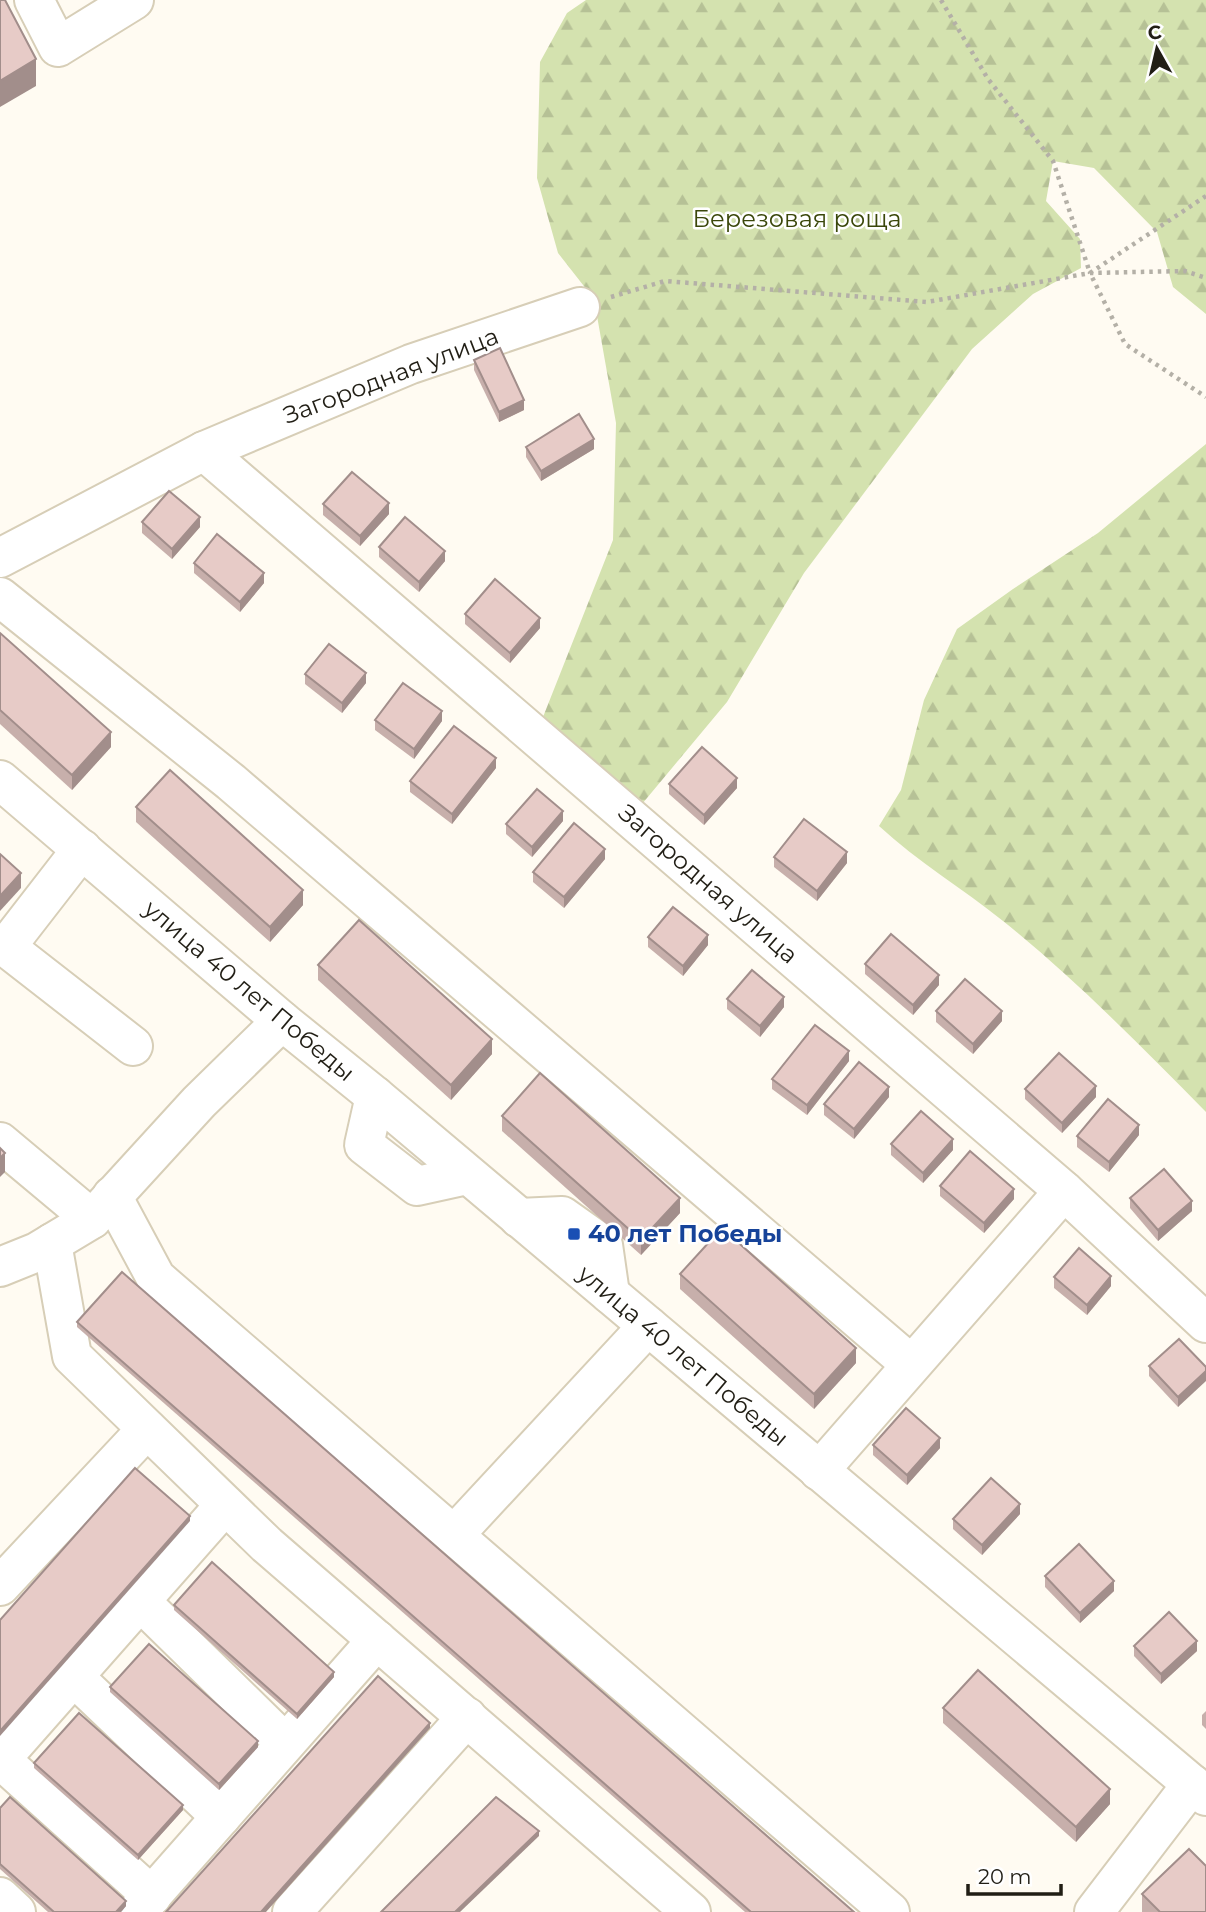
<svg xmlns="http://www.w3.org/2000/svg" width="1206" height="1912" viewBox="0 0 1206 1912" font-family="Montserrat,sans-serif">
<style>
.forest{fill:url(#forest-firs)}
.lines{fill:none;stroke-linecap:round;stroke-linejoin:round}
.minor-casing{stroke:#d7ceb7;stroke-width:42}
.path{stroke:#b4b0a7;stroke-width:4.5;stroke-dasharray:3.5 5;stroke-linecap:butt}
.minor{stroke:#fff;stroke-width:38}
.wall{fill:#c7afab}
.shaded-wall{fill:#a28e8b}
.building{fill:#e7cbc7;stroke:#a28e8b;stroke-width:2}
.transit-dot{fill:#1a4fb4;stroke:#fff;stroke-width:2.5}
.labels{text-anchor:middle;stroke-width:5;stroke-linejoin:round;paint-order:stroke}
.park-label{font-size:24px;fill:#3a470a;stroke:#fff}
.street-label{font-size:24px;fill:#211e15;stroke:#fff}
.transit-label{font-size:24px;font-weight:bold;fill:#164399;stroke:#fff;text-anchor:start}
</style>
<defs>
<pattern id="forest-firs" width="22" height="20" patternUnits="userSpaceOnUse" patternTransform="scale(1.75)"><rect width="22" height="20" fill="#d4e2af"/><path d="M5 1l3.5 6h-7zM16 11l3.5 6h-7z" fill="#b6c196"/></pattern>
</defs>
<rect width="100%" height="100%" fill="#fffbf2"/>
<g class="forest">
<path d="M586 0H1206V314L1173 287 1157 232 1094 168 1053 161 1046 201 1080 239 1081 268 1033 294 972 349 804 573 727 702 642 804 543 717 613 540 616 423 594 299 558 253 537 178 540 62 567 13Z"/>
<path d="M1206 444V1112C1141 1046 1075 979 1003 921 962 888 918 862 879 826L901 790 924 700 957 629 1013 589 1098 533Z"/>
</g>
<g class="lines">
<g class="minor-casing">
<g id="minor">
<path d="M34 0 58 47 134 0"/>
<path d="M204 451 1064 1191 1206 1323"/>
<path d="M0 558 204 451 411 364 580 307"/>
<path d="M0 597 231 782 900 1355"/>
<path d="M0 780 282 1021 375 1096 1206 1796"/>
<path d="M82 849 6 947 133 1046"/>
<path d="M375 1096 364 1145 417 1186 467 1175"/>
<path d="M0 1142 92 1219"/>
<path d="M112 1196 156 1278 890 1912"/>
<path d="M519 1218 562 1216 603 1245 610 1294"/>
<path d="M52 1243 72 1356 267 1545 691 1912"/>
<path d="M0 1267 37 1252 92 1219 199 1102 282 1021"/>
<path d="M819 1471 1064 1191"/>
<path d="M454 1535 648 1326"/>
<path d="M0 1586 147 1429"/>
<path d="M140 1601 285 1743"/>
<path d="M74 1677 221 1817"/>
<path d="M0 1759 152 1896"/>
<path d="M0 1760 225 1505"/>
<path d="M0 1897 16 1912"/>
<path d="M137 1912 377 1640"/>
<path d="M292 1912 467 1717"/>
<path d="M1094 1912 1192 1784"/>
</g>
</g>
<g class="path">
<path d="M941 0 988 79 1053 161 1090 273"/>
<path d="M1206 196 1090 273 1125 344 1206 397"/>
<path d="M611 297 665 281 927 302 1090 273 1185 271 1206 278"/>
</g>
<use href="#minor" class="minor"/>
</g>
<g class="wall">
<path d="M474 360 524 410 499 422 474 370Z"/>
<path d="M526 447 594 449 541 481 526 457Z"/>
<path d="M323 504 389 514 360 546 323 515Z"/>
<path d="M142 522 200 527 172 559 142 533Z"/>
<path d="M379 547 445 561 419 592 379 557Z"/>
<path d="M194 563 264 583 240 612 194 573Z"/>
<path d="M465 614 540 628 510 663 465 624Z"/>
<path d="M0 633 111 747 72 790 0 724Z"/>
<path d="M305 674 366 683 342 713 305 684Z"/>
<path d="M375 720 442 721 414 759 375 730Z"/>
<path d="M496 768 452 824 410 792V781Z"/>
<path d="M669 784 737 788 704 825 669 794Z"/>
<path d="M136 807 303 905 270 942 136 822Z"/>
<path d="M563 821 532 857 506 834V824Z"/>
<path d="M774 857 847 863 817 901 774 867Z"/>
<path d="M605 859 564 908 533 882V872Z"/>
<path d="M648 937 708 945 683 976 648 947Z"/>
<path d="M865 964 939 985 913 1015 865 974Z"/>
<path d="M318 965 492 1054 451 1100 318 980Z"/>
<path d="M727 999 784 1007 760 1037 727 1009Z"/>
<path d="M936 1011 1002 1021 973 1054 936 1022Z"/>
<path d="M849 1061 807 1115 772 1089V1079Z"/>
<path d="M1025 1089 1096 1097 1062 1133 1025 1099Z"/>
<path d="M889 1097 854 1139 824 1115V1104Z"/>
<path d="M502 1116 680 1213 641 1255 502 1131Z"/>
<path d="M1139 1135 1109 1172 1077 1147V1136Z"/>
<path d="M891 1144 953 1150 923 1183 891 1155Z"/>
<path d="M940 1186 1014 1199 984 1233 940 1196Z"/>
<path d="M1130 1198 1192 1211 1158 1241 1130 1208Z"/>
<path d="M680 1274 856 1363 814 1409 680 1289Z"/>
<path d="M1054 1277 1111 1286 1087 1315 1054 1288Z"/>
<path d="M77 1322 854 1912H745L77 1327Z"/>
<path d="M1149 1366 1206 1367 1178 1407 1149 1376Z"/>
<path d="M873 1445 940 1448 907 1485 873 1455Z"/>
<path d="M1020 1514 982 1555 953 1529V1519Z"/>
<path d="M1045 1576 1114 1591 1080 1623 1045 1587Z"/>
<path d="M174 1605 334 1677 297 1719 174 1610Z"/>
<path d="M1134 1646 1197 1651 1161 1684 1134 1656Z"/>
<path d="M110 1687 258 1747 219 1790 110 1692Z"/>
<path d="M943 1708 1110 1804 1076 1842 943 1723Z"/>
<path d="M1206 1711V1729L1202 1725V1715Z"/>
<path d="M34 1763 183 1810 138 1860 34 1768Z"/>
<path d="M0 1808 126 1906 121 1912H48L0 1869Z"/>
<path d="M1142 1894 1206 1912H1142Z"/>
</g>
<g class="shaded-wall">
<path d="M36 59V86L0 107V81Z"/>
<path d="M524 400V410L499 422V412Z"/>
<path d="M594 439V449L541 481V471Z"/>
<path d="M389 503V514L360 546V536Z"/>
<path d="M200 517V527L172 559V549Z"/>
<path d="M445 551V561L419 592V582Z"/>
<path d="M264 573V583L240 612V602Z"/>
<path d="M540 618V628L510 663V653Z"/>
<path d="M366 673V683L342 713V703Z"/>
<path d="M442 711V721L414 759V749Z"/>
<path d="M111 732V747L72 790V775Z"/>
<path d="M496 758V768L452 824V814Z"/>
<path d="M737 778V788L704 825V815Z"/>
<path d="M563 811V821L532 857V847Z"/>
<path d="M605 849V859L564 908V897Z"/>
<path d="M847 852V863L817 901V891Z"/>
<path d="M21 873V888L0 911V896Z"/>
<path d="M303 890V905L270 942V927Z"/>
<path d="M708 935V945L683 976V966Z"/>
<path d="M939 975V985L913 1015V1005Z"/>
<path d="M784 997V1007L760 1037V1026Z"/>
<path d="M1002 1011V1021L973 1054V1044Z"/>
<path d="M492 1039V1054L451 1100V1085Z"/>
<path d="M849 1051V1061L807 1115V1105Z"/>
<path d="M1096 1086V1097L1062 1133V1123Z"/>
<path d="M889 1087V1097L854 1139V1129Z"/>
<path d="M1139 1125V1135L1109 1172V1162Z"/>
<path d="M953 1139V1150L923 1183V1173Z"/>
<path d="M5 1153V1172L0 1177V1158Z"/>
<path d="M1014 1189V1199L984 1233V1223Z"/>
<path d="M680 1198V1213L641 1255V1240Z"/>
<path d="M1192 1201V1211L1158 1241V1230Z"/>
<path d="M1111 1276V1286L1087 1315V1305Z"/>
<path d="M856 1348V1363L814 1409V1394Z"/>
<path d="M1206 1371V1381L1178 1407V1397Z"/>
<path d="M940 1438V1448L907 1485V1475Z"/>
<path d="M1020 1504V1514L982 1555V1545Z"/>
<path d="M190 1516V1521L0 1736V1731Z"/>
<path d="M1114 1581V1591L1080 1623V1613Z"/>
<path d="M1197 1641V1651L1161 1684V1674Z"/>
<path d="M334 1672V1677L297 1719V1714Z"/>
<path d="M430 1723V1728L266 1912H261Z"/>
<path d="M258 1741V1747L219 1790V1784Z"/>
<path d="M1110 1789V1804L1076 1842V1827Z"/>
<path d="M183 1805V1810L138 1860V1855Z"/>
<path d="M539 1831V1836L460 1912H455Z"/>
<path d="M126 1901V1906L121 1912H116Z"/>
</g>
<g class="building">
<path d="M0 0H5L36 59 0 81Z"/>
<path d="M500 348 524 400 499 412 474 360Z"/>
<path d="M579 414 594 439 541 471 526 447Z"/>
<path d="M352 472 389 503 360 536 323 504Z"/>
<path d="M169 491 200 517 172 549 142 522Z"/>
<path d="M405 517 445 551 419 582 379 547Z"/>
<path d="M217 534 264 573 240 602 194 563Z"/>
<path d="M495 579 540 618 510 653 465 614Z"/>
<path d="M0 633 111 732 72 775 0 710Z"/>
<path d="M329 644 366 673 342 703 305 674Z"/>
<path d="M403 683 442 711 414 749 375 720Z"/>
<path d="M454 726 496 758 452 814 410 781Z"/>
<path d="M702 747 737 778 704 815 669 784Z"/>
<path d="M170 770 303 890 270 927 136 807Z"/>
<path d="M537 789 563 811 532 847 506 824Z"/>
<path d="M804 819 847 852 817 891 774 857Z"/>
<path d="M574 823 605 849 564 897 533 872Z"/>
<path d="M0 854 21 873 0 896Z"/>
<path d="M673 907 708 935 683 966 648 937Z"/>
<path d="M359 920 492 1039 451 1085 318 965Z"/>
<path d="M891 934 939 975 913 1005 865 964Z"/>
<path d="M752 970 784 997 760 1026 727 999Z"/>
<path d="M965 979 1002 1011 973 1044 936 1011Z"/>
<path d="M815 1025 849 1051 807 1105 772 1079Z"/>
<path d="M1059 1053 1096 1086 1062 1123 1025 1089Z"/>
<path d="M859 1062 889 1087 854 1129 824 1104Z"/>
<path d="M540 1073 680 1198 641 1240 502 1116Z"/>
<path d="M1108 1099 1139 1125 1109 1162 1077 1136Z"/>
<path d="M921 1111 953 1139 923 1173 891 1144Z"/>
<path d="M0 1148 5 1153 0 1158Z"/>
<path d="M970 1151 1014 1189 984 1223 940 1186Z"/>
<path d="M1164 1169 1192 1201 1158 1230 1130 1198Z"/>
<path d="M722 1228 856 1348 814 1394 680 1274Z"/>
<path d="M1079 1248 1111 1276 1087 1305 1054 1277Z"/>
<path d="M122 1272 854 1912H751L77 1322Z"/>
<path d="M1179 1339 1206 1367V1371L1178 1397 1149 1366Z"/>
<path d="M906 1408 940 1438 907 1475 873 1445Z"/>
<path d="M135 1468 190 1516 0 1731V1620Z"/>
<path d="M991 1478 1020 1504 982 1545 953 1519Z"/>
<path d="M1079 1544 1114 1581 1080 1613 1045 1576Z"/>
<path d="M212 1562 334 1672 297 1714 174 1605Z"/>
<path d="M1169 1612 1197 1641 1161 1674 1134 1646Z"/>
<path d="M149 1644 258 1741 219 1784 110 1687Z"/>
<path d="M978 1670 1110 1789 1076 1827 943 1708Z"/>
<path d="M378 1676 430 1723 261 1912H166Z"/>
<path d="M79 1713 183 1805 138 1855 34 1763Z"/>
<path d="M10 1797 126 1901 116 1912H54L0 1864V1808Z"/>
<path d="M496 1797 539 1831 455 1912H381Z"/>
<path d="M1189 1849 1206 1866V1912H1160L1142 1894Z"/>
</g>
<rect class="transit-dot" x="567" y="1227" width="14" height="14" rx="3.5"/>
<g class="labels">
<g class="park-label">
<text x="797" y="227">Березовая роща</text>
</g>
<g class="street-label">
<text transform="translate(391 376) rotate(-21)" y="8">Загородная улица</text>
<text transform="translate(708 884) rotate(41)" y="8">Загородная улица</text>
<text transform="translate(249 991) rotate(40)" y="8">улица 40 лет Победы</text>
<text transform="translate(683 1356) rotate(40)" y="8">улица 40 лет Победы</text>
</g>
<g class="transit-label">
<text x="588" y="1242">40 лет Победы</text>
</g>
</g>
<g transform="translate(1157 49) rotate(352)" stroke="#ffffff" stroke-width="5" paint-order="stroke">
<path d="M0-5L12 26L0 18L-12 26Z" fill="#211e15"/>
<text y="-10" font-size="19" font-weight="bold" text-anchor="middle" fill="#211e15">С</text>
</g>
<path d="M968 1884v10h93v-10" fill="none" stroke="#211e15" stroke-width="3.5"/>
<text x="978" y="1884" font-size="21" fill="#211e15" stroke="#ffffff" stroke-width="5" paint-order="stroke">20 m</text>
</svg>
